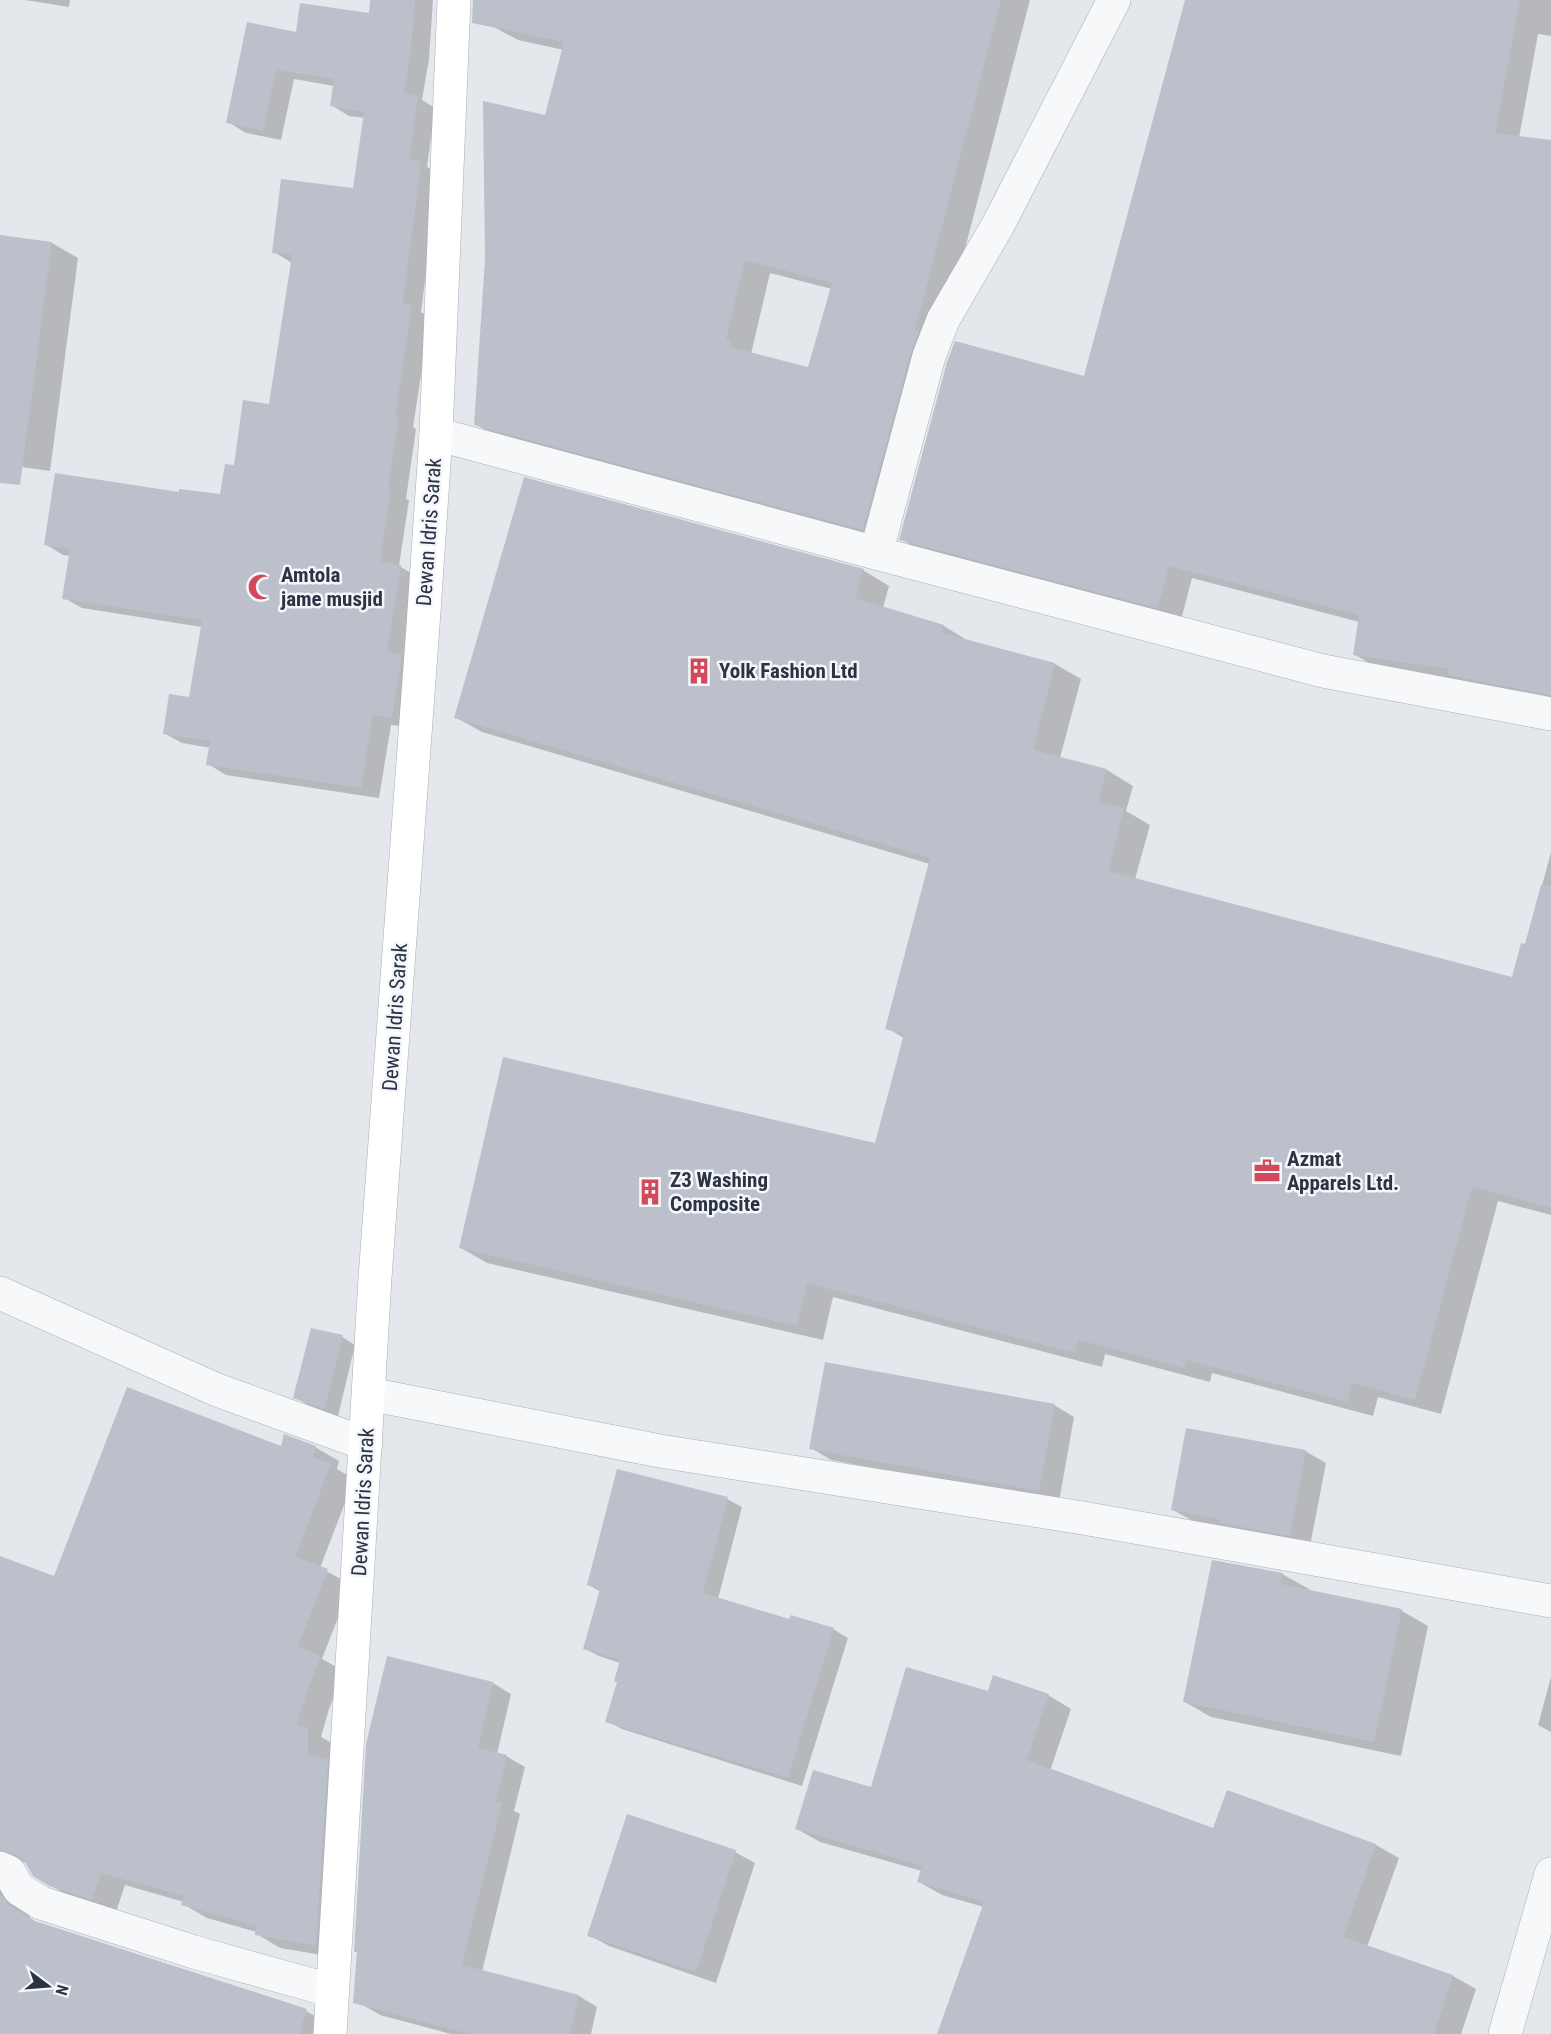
<svg xmlns="http://www.w3.org/2000/svg" width="1551" height="2034" viewBox="0 0 1551 2034" font-family="'Roboto Condensed',sans-serif">
<style>
.shadow{fill:#0003;fill-rule:evenodd}
.building{fill:#bbc0ca;fill-rule:evenodd}
.lines{fill:none;stroke-linecap:round;stroke-linejoin:round}
.minor-casing{stroke:#a9aeb7;stroke-width:34}
.secondary-casing{stroke:#a9aeb7;stroke-width:34}
.minor{stroke:#f7f8fa;stroke-width:33}
.secondary{stroke:#fff;stroke-width:33}
.labels{text-anchor:middle;stroke-width:5;stroke-linejoin:round;paint-order:stroke}
.street-label{font-size:21px;fill:#2b3445;stroke:#f4f6f9}
.poi-label{font-size:21px;font-weight:bold;fill:#2b3445;stroke:#f4f6f9;text-anchor:start}
</style>
<rect width="100%" height="100%" fill="#e4e7ec"/>
<g class="shadow">
<path d="M25 0H70L69 7Z"/>
<path d="M371 0H433L429 59 422 100 435 108 427 167 439 173 421 312 430 317 413 427 416 429 406 499 409 500 399 566 418 577 410 727 391 725 379 798 226 775 208 764 211 748 182 743 164 733 191 699 202 627 82 608 64 598 70 556 63 555 45 544 180 494 222 496 235 467 270 405 292 263 274 252 354 189 365 118 349 116 331 105 334 86 294 79 281 140 246 133 228 122 297 34 370 15Z"/>
<path d="M495 0H1030L888 543 501 439 475 424 487 259 547 117 564 50 518 40 492 26ZM770 273 832 289 809 369 751 354Z"/>
<path d="M1186 0H1551V36L1538 34 1519 138 1551 142V703L1472 688 1458 680 1377 668 1354 654 1359 622 1192 578 1181 620 923 552 901 539 1085 378Z"/>
<path d="M0 236 52 243 78 258 50 471 0 464Z"/>
<path d="M863 570 889 586 883 608 944 626 970 642 1055 664 1081 679 1060 758 1107 770 1133 786 1126 811 1150 825 1135 879 1513 979 1526 946 1551 852V1215L1498 1201 1441 1414 1378 1397 1373 1416 1212 1373 1210 1382 1105 1354 1102 1367 833 1297 823 1340 487 1263 461 1248 876 1145 904 1038 887 1028 930 864 482 732 455 717Z"/>
<path d="M342 1337 355 1345 338 1416 308 1405 295 1397Z"/>
<path d="M1054 1405 1074 1417 1059 1502 831 1460 811 1448Z"/>
<path d="M315 1447 339 1461 337 1469 354 1479 320 1568 351 1584 322 1659 344 1671 329 1709 321 1737 332 1743 340 1958 280 1948 257 1934V1932L207 1918 183 1904 184 1902 125 1885 116 1912 74 1899 50 1885 27 1863 22 1862 13 1866 20 1902 32 1920 38 1923 306 2011 330 2024 326 2034H0V1557L55 1578 282 1448Z"/>
<path d="M1305 1451 1326 1463 1310 1546 1193 1521 1173 1510Z"/>
<path d="M727 1499 742 1507 718 1599 790 1621 833 1629 848 1638 802 1786 622 1729 607 1721 619 1682 620 1663 599 1656 584 1648 601 1592 589 1585Z"/>
<path d="M1282 1574 1309 1589 1308 1592 1402 1611 1428 1626 1401 1756 1211 1717 1185 1702Z"/>
<path d="M388 1658 493 1683 511 1694 497 1754 506 1756 525 1767 514 1811 520 1814 482 1972 579 1996 597 2007 591 2034H451L380 2015 361 2004Z"/>
<path d="M1551 1677V1732L1538 1725Z"/>
<path d="M988 1693 1048 1695 1071 1709 1050 1771 1214 1830 1228 1791 1376 1845 1399 1858 1367 1947 1453 1976 1476 1989 1461 2034H938L984 1907 942 1895 919 1882 922 1871 820 1842 797 1829 872 1788Z"/>
<path d="M735 1852 755 1863 716 1983 609 1946 589 1935Z"/>
</g>
<g class="building">
<path d="M370 0H415L411 49 404 94 418 96 409 159 421 161 403 304 412 305 395 417H399L388 488 391 489 380 562 401 565 387 652 402 655 392 718 373 715 361 788 206 765 210 741 163 734 169 694 189 697 202 620 62 599 70 549 44 545 55 473 179 492V489L220 494 225 464 234 465 243 400 269 404 292 255 272 253 281 179 353 188 364 112 330 106 334 79 276 70 263 131 226 123 247 22 296 32 300 3 369 13Z"/>
<path d="M473 0H1001L915 330 919 331 911 351 863 530 474 425 485 259 483 101 545 115 564 42 472 23ZM745 260 832 283 808 367 730 347 731 340 726 339Z"/>
<path d="M1185 0H1520L1495 133 1551 140V695L1448 675 1449 669 1353 655 1359 615 1169 566 1158 608 899 540 947 362 955 341 1084 376Z"/>
<path d="M0 235 52 242 20 485 0 483Z"/>
<path d="M524 477 864 569 855 598 944 625 942 633 1055 663 1033 750 1107 769 1099 802 1124 808 1108 871 1512 977 1521 943 1525 944 1541 885 1551 886V1208L1472 1187 1415 1400 1352 1383 1347 1402 1186 1360 1184 1368 1079 1340 1075 1353 807 1283 797 1326 459 1248 503 1057 875 1143 904 1034 885 1029 930 858 454 718Z"/>
<path d="M311 1328 343 1335 325 1409 293 1398Z"/>
<path d="M825 1362 1055 1404 1039 1491 809 1449Z"/>
<path d="M127 1387 281 1446 284 1434 316 1446 313 1457 331 1464 295 1557 328 1569 298 1647 321 1656 306 1695 297 1724 308 1728V1755L328 1759 316 1946 255 1935 256 1926 181 1905 184 1896 101 1873 92 1900 49 1886 33 1876 25 1862 17 1855 0 1850V1556L54 1576Z"/>
<path d="M1186 1428 1306 1450 1290 1536 1220 1523 1221 1520 1171 1510Z"/>
<path d="M617 1469 728 1497 703 1593 789 1619 791 1615 834 1628 788 1778 605 1722 617 1682 614 1681 620 1660 583 1649 600 1589 587 1585Z"/>
<path d="M1212 1560 1283 1573 1281 1584 1402 1609 1374 1742 1183 1702Z"/>
<path d="M387 1656 493 1682 478 1748 507 1755 496 1801 502 1802 462 1965 579 1995 570 2034H469L353 2003 357 1952H354L366 1744Z"/>
<path d="M906 1667 988 1691 993 1675 1049 1694 1027 1760 1213 1828 1227 1790 1376 1844 1343 1937 1453 1975 1434 2034H937L984 1902 917 1882 922 1866 795 1829 813 1770 871 1787Z"/>
<path d="M627 1814 736 1850 696 1972 587 1936Z"/>
<path d="M0 1894 9 1905 35 1921 307 2009 299 2034H0Z"/>
</g>
<g class="lines">
<g class="minor-casing">
<g id="minor">
<path d="M436 434 876 553 1323 671 1551 714"/>
<path d="M876 553 929 356 943 320 998 225 1114 0"/>
<path d="M0 1293 217 1390 366 1444"/>
<path d="M369 1394 660 1451 1083 1518 1551 1601"/>
<path d="M0 1868 9 1872 19 1889 41 1903 194 1952 333 1991"/>
<path d="M1505 2034 1551 1874"/>
</g>
</g>
<g class="secondary-casing">
<path id="secondary" d="M330 2034 375 1278 423 626 436 434 454 0"/>
</g>
<use href="#minor" class="minor"/>
<use href="#secondary" class="secondary"/>
</g>
<defs>
<g id="mosque-bare" transform="scale(2.07)"><path d="M3.5-4.9A6 6 0 1 0 3.5 4.9A5 5 0 1 1 3.5-4.9Z" fill="#d1495b" stroke="#f4f6f9" stroke-width="2.5" paint-order="stroke"/></g>
<g id="building-bare" transform="scale(2.07)"><path d="M-4-6H4V6H1V3H-1V6H-4ZM-2.5-4.3h1.7v1.8h-1.7ZM.8-4.3h1.7v1.8H.8ZM-2.5-1h1.7V.8h-1.7ZM.8-1h1.7V.8H.8Z" fill="#d1495b" stroke="#f4f6f9" stroke-width="2.5" paint-order="stroke"/></g>
<g id="office-bare" transform="scale(2.07)"><path d="M-6-3h4V-5.5h4V-3h4V5H-6ZM-1-4.5V-3h2v-1.5ZM-6 0V1H6V0Z" fill="#d1495b" stroke="#f4f6f9" stroke-width="2.5" paint-order="stroke"/></g>
</defs>
<g fill-rule="evenodd">
<use href="#mosque-bare" x="261" y="587"/>
<use href="#building-bare" x="699" y="671"/>
<use href="#office-bare" x="1267" y="1171"/>
<use href="#building-bare" x="650" y="1192"/>
</g>
<g class="labels">
<g class="street-label">
<text transform="translate(429 532) rotate(-86)" y="7">Dewan Idris Sarak</text>
<text transform="translate(395 1017) rotate(-86)" y="7">Dewan Idris Sarak</text>
<text transform="translate(363 1502) rotate(-87)" y="7">Dewan Idris Sarak</text>
</g>
<g class="poi-label">
<text x="281" y="582">Amtola<tspan x="281" dy="24">jame musjid</tspan></text>
<text x="719" y="678">Yolk Fashion Ltd</text>
<text x="1287" y="1166">Azmat<tspan x="1287" dy="24">Apparels Ltd.</tspan></text>
<text x="670" y="1187">Z3 Washing<tspan x="670" dy="24">Composite</tspan></text>
</g>
</g>
<g transform="translate(48 1986) rotate(106)" stroke="#f4f6f9" stroke-width="4.5" paint-order="stroke">
<path d="M0-4.5L10 22L0 15L-10 22Z" fill="#2b3445"/>
<text y="-9" font-size="16" font-weight="bold" text-anchor="middle" fill="#2b3445">N</text>
</g>
</svg>
